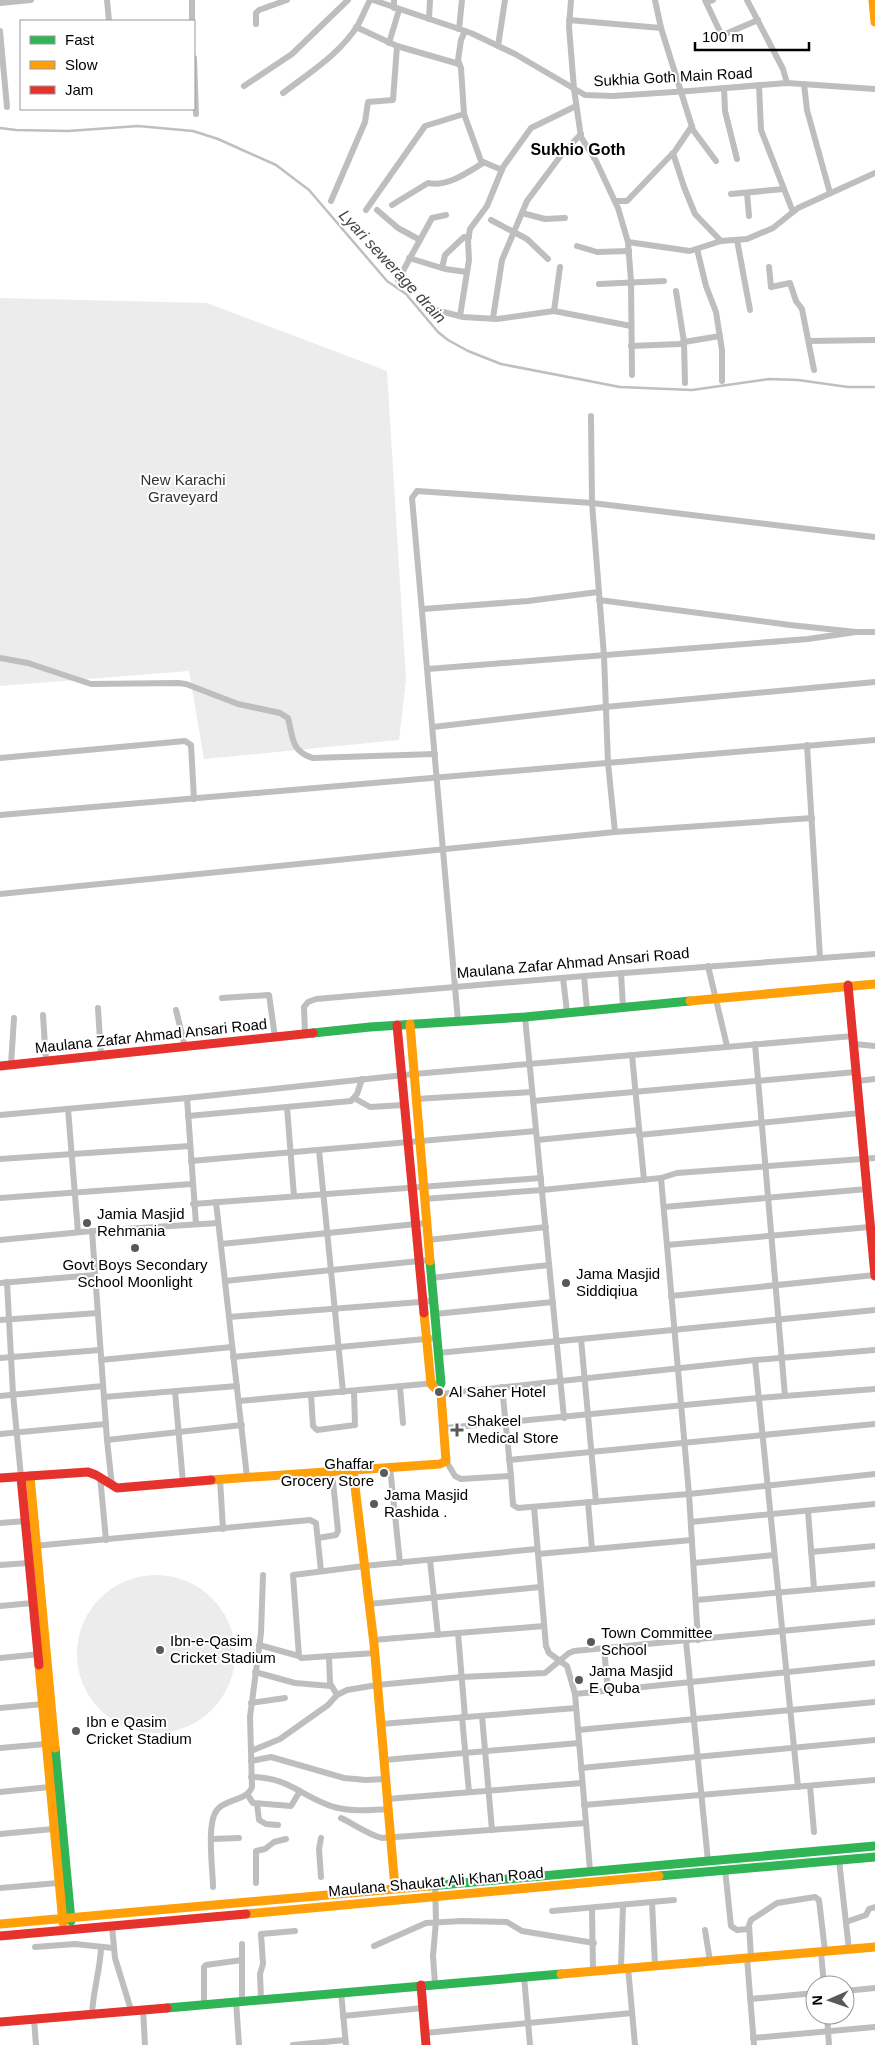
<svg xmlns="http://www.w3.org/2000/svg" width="875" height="2045" viewBox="0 0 875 2045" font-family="Arial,sans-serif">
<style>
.green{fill:#ececec}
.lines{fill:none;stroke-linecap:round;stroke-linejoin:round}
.stream{stroke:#bfbfbf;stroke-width:2.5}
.street{stroke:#bebebe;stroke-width:6}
.fast{stroke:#30b455;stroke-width:9}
.slow{stroke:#ff9f0a;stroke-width:9}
.jam{stroke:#e5322d;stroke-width:9}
.poi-dot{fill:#595959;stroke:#fff;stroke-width:2}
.labels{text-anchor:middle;stroke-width:4;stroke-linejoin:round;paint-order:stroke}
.street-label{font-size:15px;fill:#000;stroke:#fff}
.park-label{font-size:15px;fill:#333;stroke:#fff}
.poi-label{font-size:15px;fill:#000;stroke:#fff;text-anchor:start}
.neighbourhood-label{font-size:16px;font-weight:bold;fill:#000;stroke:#fff}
.water-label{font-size:16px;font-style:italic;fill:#444;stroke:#fff}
</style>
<rect width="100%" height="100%" fill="#fff"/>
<g class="green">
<path d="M0 298 207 303 387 371 406 680 399 740 204 759 189 671 0 686Z"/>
<circle cx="156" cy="1654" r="79"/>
</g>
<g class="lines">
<path class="stream" d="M0 128 16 130 68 131 138 126 193 131 218 139 276 165 309 190 387 281 406 294 438 332 448 340 468 351 501 364 620 387 692 390 769 379 798 380 848 387H875"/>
<g class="street">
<path d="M107 0 109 21"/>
<path d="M192 0V21"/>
<path d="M373 0 471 33 515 54 585 95 613 96 689 91 787 83 875 89"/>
<path d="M571 0 569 27 574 89 581 137 596 161 618 208 628 242 631 281 632 375"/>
<path d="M655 0 661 28 693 130 716 161"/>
<path d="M705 0 722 36"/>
<path d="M747 0 783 69 787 83"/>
<path d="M706 2 713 0"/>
<path d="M0 3 31 0"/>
<path d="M394 8V0"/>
<path d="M429 19 430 0"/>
<path d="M569 20 661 28"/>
<path d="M256 24V13L259 10 287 0"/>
<path d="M356 27 397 46 459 64"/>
<path d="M459 29 462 0"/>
<path d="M0 31 7 107"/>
<path d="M465 31 461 40 458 60 461 68 464 114 481 161 502 170"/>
<path d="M709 41 758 20"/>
<path d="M389 43 399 10"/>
<path d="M498 46 505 0"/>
<path d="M194 58 196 114"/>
<path d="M804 84 807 110 830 193"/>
<path d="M759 85 761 130 793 212"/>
<path d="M244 86 292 54 348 0"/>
<path d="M724 88 725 111 737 159"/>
<path d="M283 93C309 73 340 54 358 25 362 17 366 8 370 0"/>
<path d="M673 153 684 187 695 214 721 241"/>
<path d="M747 193 749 216"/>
<path d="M731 194 784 189"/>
<path d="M331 201 365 122 368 102 393 100 397 46"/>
<path d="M615 201H627L675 151 692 126"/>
<path d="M392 205 428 183C447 187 467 173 483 163"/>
<path d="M366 210 425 126 464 114"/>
<path d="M377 210 398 228 420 240"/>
<path d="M522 213 545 219 565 218"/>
<path d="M491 220 527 239 548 259"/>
<path d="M737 240 750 310"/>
<path d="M628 242 690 251 721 241 747 239 773 228 798 208 875 173"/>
<path d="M577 246 597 252 629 251"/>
<path d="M697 249 706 286 716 312 722 350V381"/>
<path d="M409 258 445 269 467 272"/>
<path d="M769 267 771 287 790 283 796 301 802 309 814 370"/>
<path d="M442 268 445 255 464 237H469"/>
<path d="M398 280 432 218 446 215"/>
<path d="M599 284 664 281"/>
<path d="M676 291 684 342 685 383"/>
<path d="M428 308 463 317 497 319 554 311 631 326"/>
<path d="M554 311 560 267"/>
<path d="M460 316 469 260 468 240 470 229 487 206 503 167 531 128 576 106"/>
<path d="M493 318 502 260 527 201 562 154 581 134"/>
<path d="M809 341 875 340"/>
<path d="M631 346 680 344 684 342 720 336"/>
<path d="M591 416 592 503 604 656 608 763 615 832"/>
<path d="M599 600 790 625 856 632H875"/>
<path d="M423 609 528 601 598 592"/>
<path d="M0 658 28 663 91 684 178 683 186 684 238 704 280 713 288 718C293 737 291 752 313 758L435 754"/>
<path d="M428 669 808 639 856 632"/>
<path d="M433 727 605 707 875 682"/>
<path d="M807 745 820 957"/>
<path d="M0 758 185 741 191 745 194 799"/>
<path d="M0 815 875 740"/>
<path d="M0 894 615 832 812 818"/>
<path d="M708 966 727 1046"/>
<path d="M621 973 623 1007"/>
<path d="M584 976 587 1010"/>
<path d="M563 978 567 1012"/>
<path d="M222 998 269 995 275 1037"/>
<path d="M98 1008 101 1056"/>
<path d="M176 1010 185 1047"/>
<path d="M43 1015 46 1061"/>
<path d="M525 1017 564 1418"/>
<path d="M458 1021 412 498 417 491 592 503 875 537"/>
<path d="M305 1034 304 1007 308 1002 316 999 584 976 875 954"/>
<path d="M755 1044 785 1396"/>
<path d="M854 1044 875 1046"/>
<path d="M632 1055 644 1180"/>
<path d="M11 1065 14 1018"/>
<path d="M857 1081 875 1079"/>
<path d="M187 1098 196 1224"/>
<path d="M354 1098 370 1107 404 1105"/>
<path d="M416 1099 532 1092"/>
<path d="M533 1101 856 1072"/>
<path d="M287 1107 294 1196"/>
<path d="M68 1109 78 1232"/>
<path d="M0 1115 187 1098 414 1074 853 1036"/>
<path d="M188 1116 351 1101 357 1094 362 1079"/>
<path d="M639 1135 860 1113"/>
<path d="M537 1140 639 1130"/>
<path d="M319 1150 343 1392"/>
<path d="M0 1159 190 1146"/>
<path d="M191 1161 536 1131"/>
<path d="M661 1178 689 1494 698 1640"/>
<path d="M0 1198 192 1184"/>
<path d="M424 1199 542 1190 661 1178 677 1173 875 1158"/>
<path d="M216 1202 247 1477"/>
<path d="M193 1204 541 1178"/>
<path d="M664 1207 867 1189"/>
<path d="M92 1231 107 1440 112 1486"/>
<path d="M0 1240 92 1231 218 1223"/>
<path d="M428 1240 546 1227"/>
<path d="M221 1244 426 1223"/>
<path d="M667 1245 870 1227"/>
<path d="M431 1278 549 1265"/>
<path d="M225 1281 429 1260"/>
<path d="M7 1282 13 1394 21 1477"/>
<path d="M0 1283 95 1275"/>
<path d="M671 1296 875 1275"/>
<path d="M435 1314 553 1302"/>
<path d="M229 1317 433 1301"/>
<path d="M0 1320 98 1313"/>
<path d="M581 1339 596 1502"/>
<path d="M438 1353 875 1310"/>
<path d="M233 1357 436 1338"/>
<path d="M0 1358 100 1350"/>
<path d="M101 1360 232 1347"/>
<path d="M755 1360 798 1787"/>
<path d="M400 1387 403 1423"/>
<path d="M502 1387 511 1476"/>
<path d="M175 1391 183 1483"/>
<path d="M441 1394 755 1360 875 1350"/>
<path d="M311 1395 313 1426 317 1430 355 1425 354 1391"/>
<path d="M0 1396 103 1386"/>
<path d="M104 1397 237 1386"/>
<path d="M239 1401 435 1383"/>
<path d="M445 1428 758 1398 875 1389"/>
<path d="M0 1434 106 1424"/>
<path d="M107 1440 242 1425"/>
<path d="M509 1460 875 1424"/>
<path d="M446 1461 455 1476 461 1479 511 1476 513 1505 518 1508 689 1494 875 1474"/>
<path d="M390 1467 400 1563"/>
<path d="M100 1476 106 1540"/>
<path d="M220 1479 223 1529"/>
<path d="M588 1502 592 1549"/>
<path d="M534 1507 546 1646 549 1653 567 1666 575 1694 590 1870"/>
<path d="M808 1511 814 1588"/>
<path d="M691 1522 875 1504"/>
<path d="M0 1523 26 1521"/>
<path d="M318 1538 336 1535 338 1531 332 1471"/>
<path d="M34 1546 310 1520 316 1523 321 1571"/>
<path d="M811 1552 875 1546"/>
<path d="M538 1554 692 1540"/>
<path d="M430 1560 438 1635"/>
<path d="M694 1563 774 1555"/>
<path d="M0 1565 29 1563"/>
<path d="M696 1600 875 1584"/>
<path d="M369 1604 540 1587"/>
<path d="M0 1606 33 1603"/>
<path d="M458 1633 465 1717"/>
<path d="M373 1640 544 1626"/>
<path d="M686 1641 708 1861"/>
<path d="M259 1645 299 1656"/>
<path d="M604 1648 608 1691"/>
<path d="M375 1653 301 1658 299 1656 293 1575 364 1566 537 1549"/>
<path d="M329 1656 330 1683 337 1695"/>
<path d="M0 1658 41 1654"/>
<path d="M255 1672 295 1683 331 1686"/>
<path d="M575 1694 875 1663"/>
<path d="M251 1703 285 1698"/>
<path d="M0 1708 43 1704"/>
<path d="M482 1716 492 1830"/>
<path d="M462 1717 469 1792"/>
<path d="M381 1724 576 1708"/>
<path d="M578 1730 875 1702"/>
<path d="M0 1748 46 1744"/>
<path d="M251 1751 280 1739 328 1705 337 1695 347 1690 377 1685 462 1677 545 1673 569 1653 574 1651 875 1622"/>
<path d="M384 1760 579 1743"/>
<path d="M251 1761 271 1757 344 1778 366 1780 386 1779"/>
<path d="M581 1768 875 1740"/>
<path d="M251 1777C289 1777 302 1797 334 1807 352 1812 370 1810 388 1809"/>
<path d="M810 1786 814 1832"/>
<path d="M0 1792 50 1787"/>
<path d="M247 1794 253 1803 291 1806 300 1791"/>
<path d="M387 1799 582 1783"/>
<path d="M257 1804 259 1820 266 1824 278 1825"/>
<path d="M584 1805 875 1780"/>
<path d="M341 1818C354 1824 369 1835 382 1838L586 1823"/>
<path d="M0 1834 53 1829"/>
<path d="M212 1839 239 1838"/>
<path d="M839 1860 849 1950"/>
<path d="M725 1869 731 1926 737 1930 749 1929"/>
<path d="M321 1877 319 1849 321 1838"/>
<path d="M256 1883V1851L265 1849 274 1842 286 1839"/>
<path d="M213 1887C213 1870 206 1823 217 1810 225 1799 247 1801 252 1787L250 1717 261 1633 263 1575"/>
<path d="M0 1888 58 1883"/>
<path d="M652 1902 655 1965"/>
<path d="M592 1908 593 1970"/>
<path d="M552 1911 674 1900"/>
<path d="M846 1922 866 1915 869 1909 875 1907"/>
<path d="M112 1926 115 1958 131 2010"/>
<path d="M705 1930 710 1961"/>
<path d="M242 1944V2000"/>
<path d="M374 1946 426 1923 462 1921 507 1922 522 1931 594 1943"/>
<path d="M35 1947 75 1944 113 1948"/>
<path d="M821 1952 824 1985"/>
<path d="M751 1957 749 1925 751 1920 777 1903 815 1897 819 1900 825 1951"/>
<path d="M747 1958 754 2045"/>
<path d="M628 1967 635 2045"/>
<path d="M621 1968 623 1905"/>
<path d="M524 1976 530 2045"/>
<path d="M435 1984 433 1956 436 1921 435 1884"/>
<path d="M845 1991 875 1988"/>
<path d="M341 1992 346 2045"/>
<path d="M261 1999 260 1974 263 1964 261 1934 295 1931"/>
<path d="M750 1999 815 1993"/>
<path d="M236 2001 239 2045"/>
<path d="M204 2004V1967L206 1965 242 1960"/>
<path d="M143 2009 145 2045"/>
<path d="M92 2014C93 1991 100 1971 101 1948"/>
<path d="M827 2015 829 2045"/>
<path d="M343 2016 423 2008"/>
<path d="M34 2019 36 2045"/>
<path d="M425 2033 632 2013"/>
<path d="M753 2038 875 2027"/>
<path d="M293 2045 345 2040"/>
</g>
<g class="fast">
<path d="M313 1033 370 1027 525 1017 690 1001"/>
<path d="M430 1261 441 1383 438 1389"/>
<path d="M55 1748 71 1921"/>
<path d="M659 1876 875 1857"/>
<path d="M429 1886 875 1846"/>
<path d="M167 2008 561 1974"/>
</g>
<g class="slow">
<path d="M873 0 875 22"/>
<path d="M690 1001 875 984"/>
<path d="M410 1024 430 1261"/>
<path d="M353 1470 374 1644 395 1888"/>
<path d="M30 1476 55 1748"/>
<path d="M211 1480 440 1464 446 1461 441 1394 431 1384 424 1313"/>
<path d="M39 1665 63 1923"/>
<path d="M246 1914 659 1876"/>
<path d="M0 1924 429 1886"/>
<path d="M561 1974 875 1947"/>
</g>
<g class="jam">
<path d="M848 985 875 1276"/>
<path d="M397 1025 424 1313"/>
<path d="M0 1066 313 1033"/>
<path d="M21 1477 39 1665"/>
<path d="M0 1478 88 1472 96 1475 117 1488 211 1480"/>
<path d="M0 1936 246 1914"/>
<path d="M421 1985 426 2045"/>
<path d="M0 2022 167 2008"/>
</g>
</g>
<g class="poi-dot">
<circle cx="87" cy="1223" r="5"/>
<circle cx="135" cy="1248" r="5"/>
<circle cx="566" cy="1283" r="5"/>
<circle cx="439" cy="1392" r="5"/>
<path d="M454.5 1422.5h5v5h5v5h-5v5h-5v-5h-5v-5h5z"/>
<circle cx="384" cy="1473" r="5"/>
<circle cx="374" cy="1504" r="5"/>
<circle cx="591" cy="1642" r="5"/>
<circle cx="160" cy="1650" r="5"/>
<circle cx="579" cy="1680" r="5"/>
<circle cx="76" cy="1731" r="5"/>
</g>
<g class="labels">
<g class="street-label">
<text transform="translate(673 77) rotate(-3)" y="5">Sukhia Goth Main Road</text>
<text transform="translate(573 963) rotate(-5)" y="5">Maulana Zafar Ahmad Ansari Road</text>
<text transform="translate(151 1036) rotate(-6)" y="5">Maulana Zafar Ahmad Ansari Road</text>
<text transform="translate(436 1882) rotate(-5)" y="5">Maulana Shaukat Ali Khan Road</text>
</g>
<g class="park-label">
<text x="183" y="485">New Karachi<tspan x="183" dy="17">Graveyard</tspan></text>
</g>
<g class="poi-label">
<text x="97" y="1219">Jamia Masjid<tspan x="97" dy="17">Rehmania</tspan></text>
<text x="135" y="1270" text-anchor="middle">Govt Boys Secondary<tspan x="135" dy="17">School Moonlight</tspan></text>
<text x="576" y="1279">Jama Masjid<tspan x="576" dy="17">Siddiqiua</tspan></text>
<text x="449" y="1397">Al Saher Hotel</text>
<text x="467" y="1426">Shakeel<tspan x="467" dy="17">Medical Store</tspan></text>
<text x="374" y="1469" text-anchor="end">Ghaffar<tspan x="374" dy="17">Grocery Store</tspan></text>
<text x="384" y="1500">Jama Masjid<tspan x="384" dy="17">Rashida .</tspan></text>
<text x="601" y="1638">Town Committee<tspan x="601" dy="17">School</tspan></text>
<text x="170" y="1646">Ibn-e-Qasim<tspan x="170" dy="17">Cricket Stadium</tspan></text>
<text x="589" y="1676">Jama Masjid<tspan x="589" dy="17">E Quba</tspan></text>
<text x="86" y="1727">Ibn e Qasim<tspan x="86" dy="17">Cricket Stadium</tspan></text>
</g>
<g class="neighbourhood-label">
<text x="578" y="155">Sukhio Goth</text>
</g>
<g class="water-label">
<text transform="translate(393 266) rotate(47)" y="6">Lyari sewerage drain</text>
</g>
</g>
<rect x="20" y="20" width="175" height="90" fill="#ffffff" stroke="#999999"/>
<rect x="30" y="36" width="25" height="8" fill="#30b455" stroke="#999999"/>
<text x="65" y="45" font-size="15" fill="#000000">Fast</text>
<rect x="30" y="61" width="25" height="8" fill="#ff9f0a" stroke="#999999"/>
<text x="65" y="70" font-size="15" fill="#000000">Slow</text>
<rect x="30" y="86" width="25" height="8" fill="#e5322d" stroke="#999999"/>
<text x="65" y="95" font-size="15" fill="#000000">Jam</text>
<g transform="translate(830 2000) rotate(268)"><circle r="24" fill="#ffffff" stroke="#999999"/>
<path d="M0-4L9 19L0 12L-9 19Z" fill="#595959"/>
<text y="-8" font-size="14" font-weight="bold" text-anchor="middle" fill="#000000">N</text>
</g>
<path d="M695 42v8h114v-8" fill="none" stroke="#000000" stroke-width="2.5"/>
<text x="702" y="42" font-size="15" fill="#000000" stroke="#ffffff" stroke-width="4" paint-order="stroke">100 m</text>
</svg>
